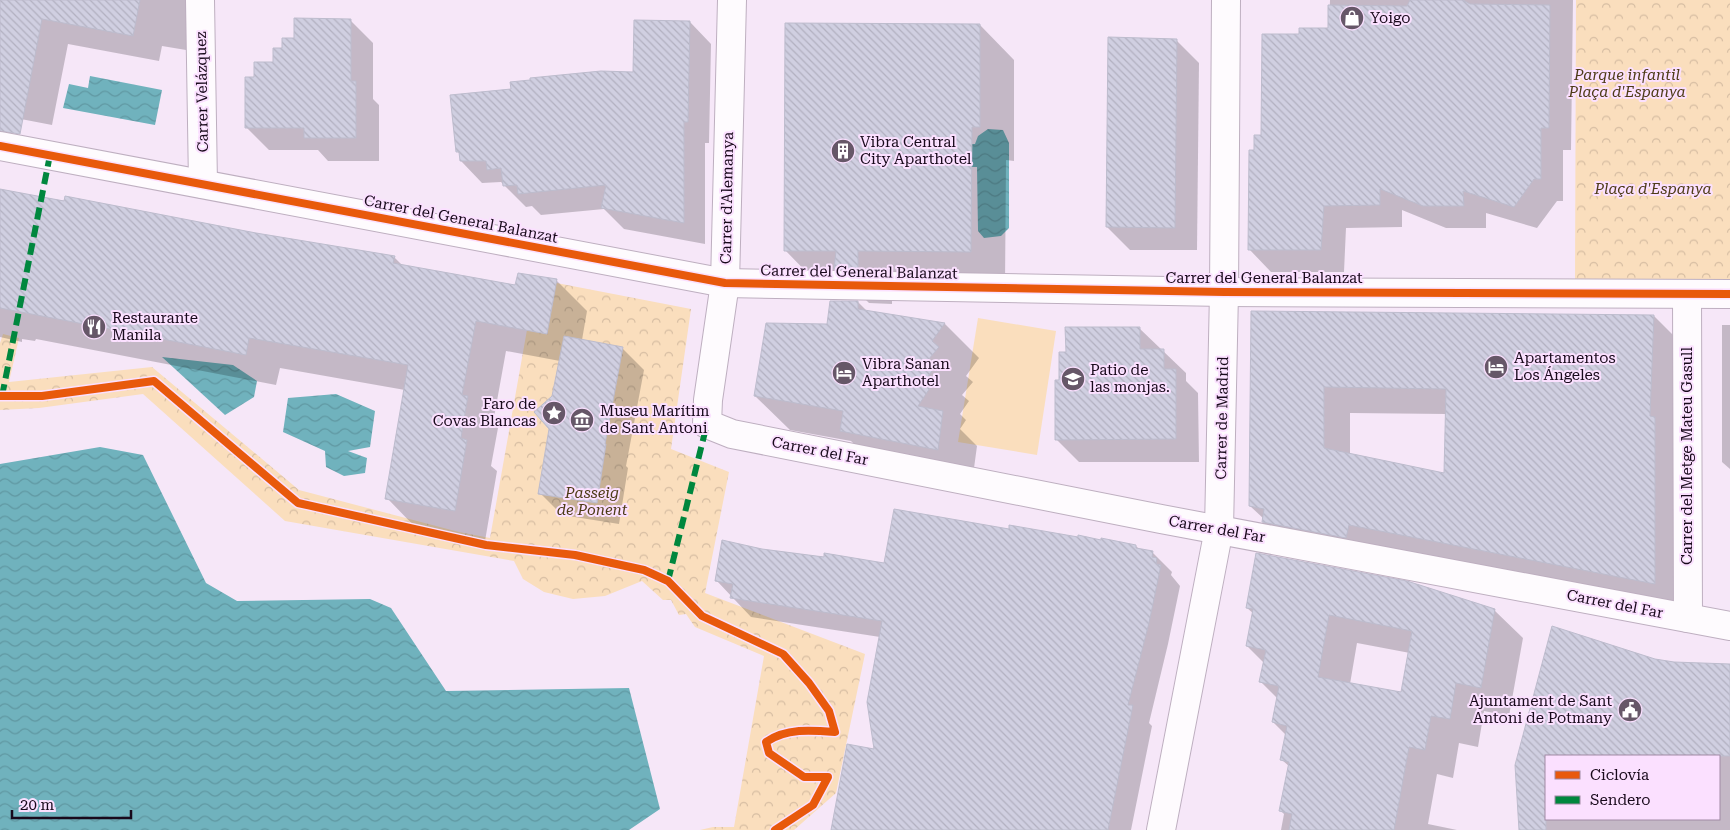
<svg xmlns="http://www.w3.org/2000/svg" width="1730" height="830" viewBox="0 0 1730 830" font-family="'Roboto Serif',serif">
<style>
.park{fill:url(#park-crowns)}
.pitch{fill:#fadebd}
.water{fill:url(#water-waves)}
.shadow{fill:#0003;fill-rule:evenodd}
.building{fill:url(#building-back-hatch);stroke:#bdbccd;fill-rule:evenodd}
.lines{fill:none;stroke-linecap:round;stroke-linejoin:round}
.minor-casing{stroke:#beafc0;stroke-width:30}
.tertiary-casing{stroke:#beafc0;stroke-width:30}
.minor{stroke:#fefbfe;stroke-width:28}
.tertiary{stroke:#fefbfe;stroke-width:28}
.quiet{stroke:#00873e;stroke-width:6;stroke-dasharray:12 6;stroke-linecap:butt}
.cycleway-casing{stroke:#fbe0ff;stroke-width:11}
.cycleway{stroke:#e8590c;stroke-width:8}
.labels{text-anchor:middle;stroke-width:4;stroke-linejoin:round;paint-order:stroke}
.poi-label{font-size:15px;fill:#18091b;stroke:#fbe0ff;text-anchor:start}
.park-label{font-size:15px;font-style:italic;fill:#4d3b16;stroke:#fbe0ff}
.street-label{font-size:15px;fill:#18091b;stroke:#fbe0ff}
</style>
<defs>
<pattern id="park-crowns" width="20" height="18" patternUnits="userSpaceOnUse" patternTransform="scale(1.25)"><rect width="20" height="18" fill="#fadebd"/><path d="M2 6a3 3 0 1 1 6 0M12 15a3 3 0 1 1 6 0" fill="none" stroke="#d6bda2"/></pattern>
<pattern id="water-waves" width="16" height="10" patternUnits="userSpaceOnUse" patternTransform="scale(1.25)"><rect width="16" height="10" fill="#70b2bd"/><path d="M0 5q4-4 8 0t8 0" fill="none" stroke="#6098a2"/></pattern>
<pattern id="building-back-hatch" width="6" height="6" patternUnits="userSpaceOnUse" patternTransform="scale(1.25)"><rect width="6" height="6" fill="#d0cfe1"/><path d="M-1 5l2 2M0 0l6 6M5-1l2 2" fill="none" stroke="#b2b0c0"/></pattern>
</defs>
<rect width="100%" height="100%" fill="#f6e7f8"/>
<g class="park">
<path d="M1576 0H1730V284L1575 283Z"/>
<path d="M536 279 691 309 671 449 729 472 705 593 865 654 836 793 794 830H700L713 827H734L764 656 695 627 686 614 679 615 671 600H663L642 581 605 596 573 599 544 592 523 579 514 561 285 521 143 394 39 408 0 410V343L3 334 19 338 9 382 152 367 299 490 459 532 490 538Z"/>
</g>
<path class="pitch" d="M978 318 1056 331 1037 455 958 442Z"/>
<g class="water">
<path d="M90 76 162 90 155 125 63 108 69 84 88 88Z"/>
<path d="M988 129 1003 130 1009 143V228L1001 236 984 238 978 231 977 167H938L939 144H975L978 136Z"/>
<path d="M162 357 233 365 257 381 254 397 225 415Z"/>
<path d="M336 394 375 411 370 447 348 451 367 458 365 473 344 476 326 467 325 451 283 432 288 398Z"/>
<path d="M100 447 143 455 206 583 237 601 370 599 391 608 446 691 629 688 660 809 629 830H0V464Z"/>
</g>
<g class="shadow">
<path d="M0 0H193L192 51 162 46 159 61 68 44 52 125 0 115Z"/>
<path d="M1330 0H1573L1571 150H1563V201H1557L1537 228 1486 213V228H1446L1402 210V227L1346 228 1344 272H1271L1249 249 1255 152 1301 35 1329 29Z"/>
<path d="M350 20 373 43V99L379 105V161H328L318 150H269L246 127 256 78 274 63 283 49 295 39Z"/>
<path d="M690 22 711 44 709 143H705V244L624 229 604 209 541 215 532 206 526 207 501 182 482 183 461 161 460 154 457 151 513 90 634 73Z"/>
<path d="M980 25 1014 60V161L1006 160 1005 286 892 285V304L869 303 851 285H819L785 250Z"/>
<path d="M1176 40 1199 63 1197 250H1130L1107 227Z"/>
<path d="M0 190 394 257 404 267 516 286 556 280 587 311 582 340 622 348 644 370 626 466 628 468 619 524 562 515 540 493 560 361 506 351 493 423 498 428 491 466 497 471 485 541 417 529 387 498 405 390 280 368 276 385 36 339 35 341 22 339V342L0 337Z"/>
<path d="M858 302 868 312 945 324 979 358 966 376 973 382 962 395 969 401 960 414 966 420 960 429 977 446 972 483 876 465 851 441 790 430 755 396 828 326Z"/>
<path d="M1252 312 1654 316 1680 342V610L1289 548 1263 522 1264 519 1250 506ZM1350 413 1446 414 1445 474 1350 455Z"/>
<path d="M1722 325H1730V469L1722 462Z"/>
<path d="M1139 328 1186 373V381L1198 393 1199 462H1079L1056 439 1060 381 1067 353Z"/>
<path d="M1010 530 1136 546 1139 549 1152 552 1172 572 1171 575 1180 586 1168 644 1149 723 1152 726 1131 830H833L875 750 880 637 751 617 717 581 761 550 885 564Z"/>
<path d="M1247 608 1494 610 1523 638 1509 716 1484 711 1478 747 1459 743 1453 778 1437 774 1428 824 1457 830H1281L1284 814 1281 811 1290 767 1282 760 1287 736 1273 722 1278 699 1261 682 1264 663 1247 646 1254 614ZM1357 643 1410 653 1402 694 1350 684Z"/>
<path d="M1655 660 1674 663 1730 665V830H1520L1516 765ZM1546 756H1719V819H1546Z"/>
</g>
<g class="building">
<path d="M0 0H140L133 36 42 19 20 134 0 131Z"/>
<path d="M1410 0H1463L1470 4 1550 5 1549 128H1541V179H1534L1514 207 1463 191 1464 206H1423L1380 189V205L1324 206 1321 250H1248L1249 150H1254V135H1261L1262 34H1299V28H1328V5L1407 6Z"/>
<path d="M294 18 351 19V81H356V138H304V128H245V77H254V62H273V48H282V38H294Z"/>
<path d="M634 20 690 21 688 122H684V223L601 208 606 185 518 194 517 185 503 186 501 168 487 170 486 161H460L459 152H456L450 95 511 89 510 82 530 80V78L601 71 633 72Z"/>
<path d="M785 23 980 24V127H972L971 252 858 251V270L834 269 836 251H784Z"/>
<path d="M1108 37 1177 39 1175 228 1106 227Z"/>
<path d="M0 189 64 201 65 196 256 233 395 256 393 263 515 285 518 273 557 279 547 334 476 321 462 395 468 396 461 438 467 440 455 511 385 499 408 365 249 338 246 355 0 308Z"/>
<path d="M830 301H858V309L945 323 932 341 939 347 928 360 935 366 926 380 932 385 918 406 943 411 938 450 840 431 843 411 754 396 766 323 827 324Z"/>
<path d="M1251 311 1654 315 1650 416 1655 417V584L1349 525 1346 538 1262 522 1264 509 1249 506ZM1324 387 1446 389 1444 473 1324 448Z"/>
<path d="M1065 327H1140V349H1164V369H1176V439L1055 440V380H1059V352H1066Z"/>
<path d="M564 336 623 347 605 444H606L597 503 538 494 549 429 534 412 552 396Z"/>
<path d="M894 509 1009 529V525L1078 537V535L1101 540V538L1136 545V548L1153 551 1152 557 1157 558 1156 564 1161 565 1149 623 1128 705H1133L1108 830H831L847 744 874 749 867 702 882 621 730 598 733 584 715 581 722 540 762 549 824 557V553L884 563Z"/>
<path d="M1256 553 1407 581 1495 609 1481 688 1456 683 1450 719 1431 716 1425 750 1409 747 1394 830H1289L1292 814 1279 811 1289 762 1280 760 1287 726 1272 722 1279 686 1259 682 1266 650 1246 646 1253 609 1246 608ZM1329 615 1412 631 1401 692 1318 677Z"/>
<path d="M1552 626 1655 659 1674 662 1730 664V756H1546V830H1519L1515 765Z"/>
</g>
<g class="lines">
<g class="minor-casing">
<g id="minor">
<path d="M200 0 203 184"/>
<path d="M732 0 725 283 708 400 707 424 732 434 1161 519 1730 626"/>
<path d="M0 146 725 283 1224 292 1730 294"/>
<path d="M1687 294 1688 618"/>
<path d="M1161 830 1219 529"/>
</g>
</g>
<g class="tertiary-casing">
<path id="tertiary" d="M1219 529 1224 292 1226 0"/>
</g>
<use href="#minor" class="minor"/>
<use href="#tertiary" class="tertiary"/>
<g class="quiet">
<path d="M2 396 50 155"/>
<path d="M668 581 707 424"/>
</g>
<g class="cycleway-casing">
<g id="cycleway">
<path d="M0 146 725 283 1224 292 1730 294"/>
<path d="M0 396H42L154 381 298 503 486 545 575 555 644 570 668 581 702 616 783 654 809 683 829 711 835 732C811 730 786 728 766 742L769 753 804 777H828L813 805 775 830"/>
</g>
</g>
<use href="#cycleway" class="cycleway"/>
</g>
<defs>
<g id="shop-disc" transform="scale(1.25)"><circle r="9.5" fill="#665768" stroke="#fbe0ff"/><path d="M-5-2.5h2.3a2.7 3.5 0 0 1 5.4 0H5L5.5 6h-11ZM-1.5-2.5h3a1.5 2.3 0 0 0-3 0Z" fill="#fff"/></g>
<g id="building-disc" transform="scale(1.25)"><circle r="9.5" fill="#665768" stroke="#fbe0ff"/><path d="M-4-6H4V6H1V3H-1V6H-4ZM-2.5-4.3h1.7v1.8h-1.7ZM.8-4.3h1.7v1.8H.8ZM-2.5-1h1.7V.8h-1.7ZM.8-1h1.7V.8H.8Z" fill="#fff"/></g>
<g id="restaurant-disc" transform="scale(1.25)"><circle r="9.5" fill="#665768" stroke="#fbe0ff"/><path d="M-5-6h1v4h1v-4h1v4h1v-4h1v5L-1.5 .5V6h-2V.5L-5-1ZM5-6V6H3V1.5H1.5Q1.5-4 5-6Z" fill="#fff"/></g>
<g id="hotel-disc" transform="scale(1.25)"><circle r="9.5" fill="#665768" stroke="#fbe0ff"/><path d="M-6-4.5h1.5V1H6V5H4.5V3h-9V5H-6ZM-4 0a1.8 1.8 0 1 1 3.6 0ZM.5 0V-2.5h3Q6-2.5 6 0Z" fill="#fff"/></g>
<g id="school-disc" transform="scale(1.25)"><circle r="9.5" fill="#665768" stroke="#fbe0ff"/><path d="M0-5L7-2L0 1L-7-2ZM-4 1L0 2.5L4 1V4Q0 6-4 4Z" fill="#fff"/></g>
<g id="sight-disc" transform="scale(1.25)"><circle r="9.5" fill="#665768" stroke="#fbe0ff"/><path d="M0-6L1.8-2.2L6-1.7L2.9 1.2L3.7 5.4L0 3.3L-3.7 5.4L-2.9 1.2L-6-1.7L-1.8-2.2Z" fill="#fff"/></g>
<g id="museum-disc" transform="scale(1.25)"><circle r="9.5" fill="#665768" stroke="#fbe0ff"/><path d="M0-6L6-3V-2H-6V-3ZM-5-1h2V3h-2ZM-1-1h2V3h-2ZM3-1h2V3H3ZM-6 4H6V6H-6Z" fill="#fff"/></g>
<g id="civic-disc" transform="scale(1.25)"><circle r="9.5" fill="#665768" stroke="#fbe0ff"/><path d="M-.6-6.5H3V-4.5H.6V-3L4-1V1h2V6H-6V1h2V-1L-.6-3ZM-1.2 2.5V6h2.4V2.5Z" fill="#fff"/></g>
</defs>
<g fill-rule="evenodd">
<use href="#shop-disc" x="1352" y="18"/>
<use href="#building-disc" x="843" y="151"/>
<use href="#restaurant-disc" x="94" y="327"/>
<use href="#hotel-disc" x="1496" y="367"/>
<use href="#hotel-disc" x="844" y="373"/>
<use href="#school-disc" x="1073" y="379"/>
<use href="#sight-disc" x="554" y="413"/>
<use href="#museum-disc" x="582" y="420"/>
<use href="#civic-disc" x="1630" y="710"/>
</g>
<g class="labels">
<g class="poi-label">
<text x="1370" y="23">Yoigo</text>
<text x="860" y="147">Vibra Central<tspan x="860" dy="17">City Aparthotel</tspan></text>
<text x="112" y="323">Restaurante<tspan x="112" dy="17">Manila</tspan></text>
<text x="1514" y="363">Apartamentos<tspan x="1514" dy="17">Los Ángeles</tspan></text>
<text x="862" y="369">Vibra Sanan<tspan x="862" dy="17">Aparthotel</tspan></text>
<text x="1090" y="375">Patio de<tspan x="1090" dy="17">las monjas.</tspan></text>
<text x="536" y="409" text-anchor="end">Faro de<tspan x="536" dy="17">Covas Blancas</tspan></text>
<text x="600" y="416">Museu Marítim<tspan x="600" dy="17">de Sant Antoni</tspan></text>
<text x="1612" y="706" text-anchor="end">Ajuntament de Sant<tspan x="1612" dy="17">Antoni de Potmany</tspan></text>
</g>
<g class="park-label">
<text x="1627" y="80">Parque infantil<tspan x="1627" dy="17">Plaça d'Espanya</tspan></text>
<text x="1653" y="194">Plaça d'Espanya</text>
<text x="592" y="498">Passeig<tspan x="592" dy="17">de Ponent</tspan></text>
</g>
<g class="street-label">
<text transform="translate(202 92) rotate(-91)" y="5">Carrer Velázquez</text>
<text transform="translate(727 198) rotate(-89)" y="5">Carrer d'Alemanya</text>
<text transform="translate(461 219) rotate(11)" y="5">Carrer del General Balanzat</text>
<text transform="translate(859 272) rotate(1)" y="5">Carrer del General Balanzat</text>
<text x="1264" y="283">Carrer del General Balanzat</text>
<text transform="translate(1222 418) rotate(-89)" y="5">Carrer de Madrid</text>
<text transform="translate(820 451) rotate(11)" y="5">Carrer del Far</text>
<text transform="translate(1687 456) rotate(-90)" y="5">Carrer del Metge Mateu Gasull</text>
<text transform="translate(1217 529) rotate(10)" y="5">Carrer del Far</text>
<text transform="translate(1615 604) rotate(11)" y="5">Carrer del Far</text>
</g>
</g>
<rect x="1545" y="755" width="175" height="65" fill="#fbe0ff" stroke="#a08aa4"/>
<rect x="1555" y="771" width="25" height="8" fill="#e8590c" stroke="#a08aa4"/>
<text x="1590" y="780" font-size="15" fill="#18091b">Ciclovía</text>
<rect x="1555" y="796" width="25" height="8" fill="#00873e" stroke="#a08aa4"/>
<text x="1590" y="805" font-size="15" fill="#18091b">Sendero</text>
<path d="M12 810v8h119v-8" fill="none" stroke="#18091b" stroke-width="2.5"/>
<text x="20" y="810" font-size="15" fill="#18091b" stroke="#fbe0ff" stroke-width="4" paint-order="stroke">20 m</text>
</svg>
